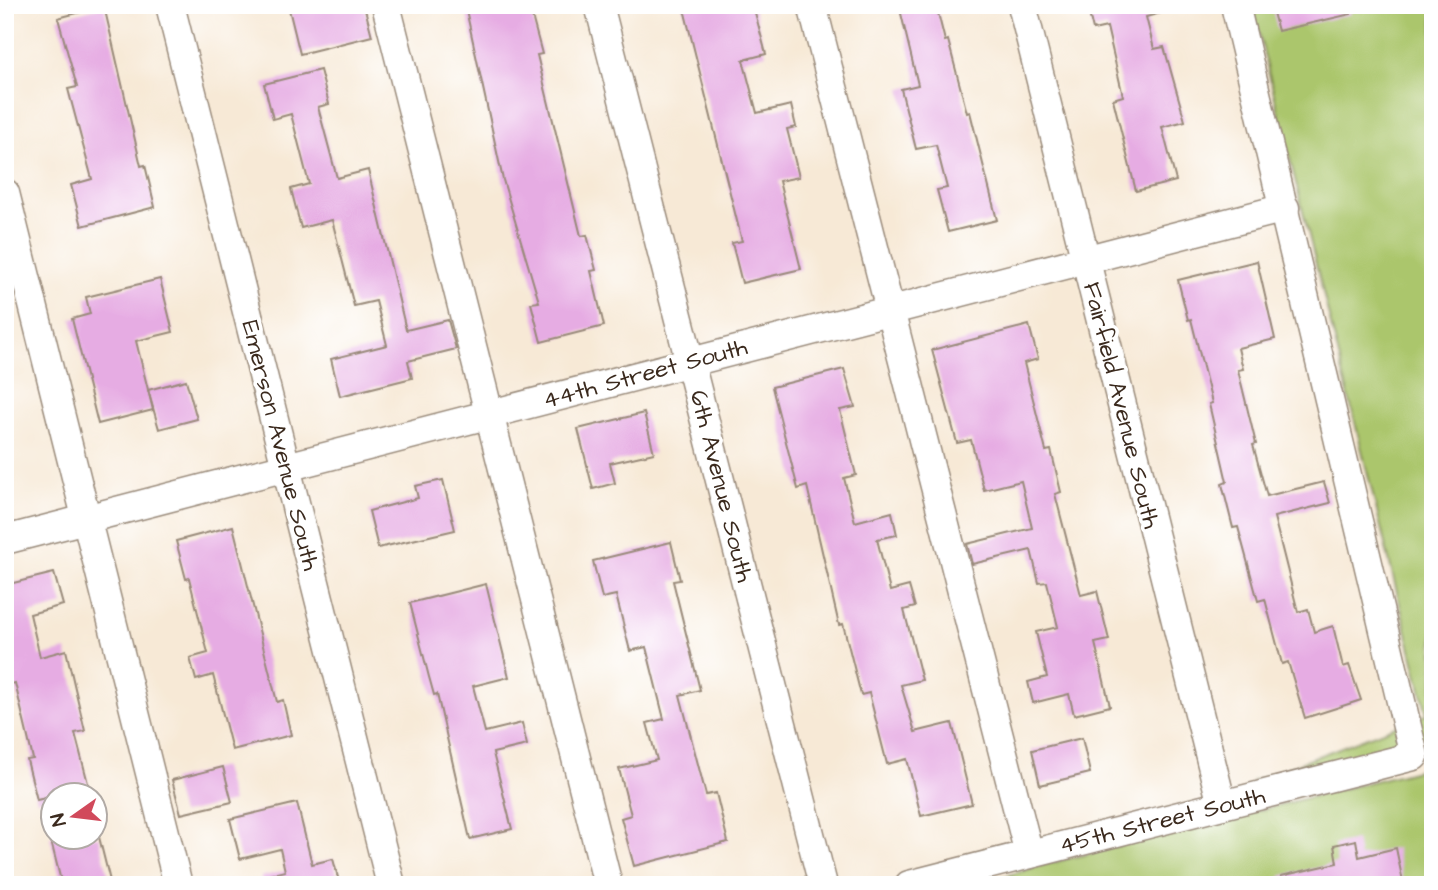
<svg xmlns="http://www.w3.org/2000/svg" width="1438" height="890" viewBox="0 0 1438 890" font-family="'Architects Daughter',sans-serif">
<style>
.green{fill:#abc66c;stroke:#737845;stroke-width:2}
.building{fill:#e6ace3}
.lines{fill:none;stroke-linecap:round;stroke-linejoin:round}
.minor-casing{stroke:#998a7a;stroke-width:31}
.minor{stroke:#fff;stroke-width:28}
.labels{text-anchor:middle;stroke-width:7;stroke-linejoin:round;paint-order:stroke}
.street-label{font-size:24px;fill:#3b2a1e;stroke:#fff}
</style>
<rect width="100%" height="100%" fill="#fff"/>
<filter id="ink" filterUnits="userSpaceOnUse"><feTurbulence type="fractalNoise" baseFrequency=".0143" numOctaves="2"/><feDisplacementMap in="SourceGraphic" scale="14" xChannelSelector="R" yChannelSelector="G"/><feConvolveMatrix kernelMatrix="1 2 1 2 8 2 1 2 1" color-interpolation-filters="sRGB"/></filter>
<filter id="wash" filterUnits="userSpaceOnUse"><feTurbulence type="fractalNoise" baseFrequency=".00686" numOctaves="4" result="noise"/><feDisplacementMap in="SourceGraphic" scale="28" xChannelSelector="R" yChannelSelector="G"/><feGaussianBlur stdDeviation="1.57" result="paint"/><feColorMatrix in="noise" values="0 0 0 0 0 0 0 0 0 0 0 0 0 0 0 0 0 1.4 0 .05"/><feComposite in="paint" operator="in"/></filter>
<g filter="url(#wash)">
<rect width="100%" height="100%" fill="#f7e9d6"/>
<g class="green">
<path d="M1252 5H1433V764L1426 738 1251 782 1427 714Z"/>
<path d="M1433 766V885H976L1036 867Z"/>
</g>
<g id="blocks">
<g class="building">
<path d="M288 5H364L372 36 300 54Z"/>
<path d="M465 5H529L542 54 537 55 581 236 587 235 596 270 591 271 604 326 541 342 531 303 539 302 503 180Z"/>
<path d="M683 5H753L766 54 743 60 757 113 791 105 796 127 787 129 799 177 779 181 801 269 742 283 732 243 742 241Z"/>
<path d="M899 5H936L945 41 948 40 967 113 970 112 997 220 948 232 937 190 947 188 936 145 916 149 901 89 918 85Z"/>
<path d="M1087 5H1160L1161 13 1146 17 1154 49 1164 47 1185 121 1162 127 1176 181 1136 191 1113 99 1123 96 1107 27 1093 30Z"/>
<path d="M1271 5H1350L1351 14 1278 31Z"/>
<path d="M104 6 141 166 145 165 155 207 82 226 71 185 92 179 68 89 77 87 58 18Z"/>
<path d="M320 70 329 104 318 107 337 178 368 170 406 330 448 320 456 349 408 361 412 378 340 396 331 359 387 345 376 301 354 306 332 220 301 228 291 189 309 184 291 114 273 119 264 84Z"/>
<path d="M1257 261 1275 339 1238 348 1243 369 1238 370 1256 444 1253 445 1267 496 1324 482 1330 503 1274 517 1298 612 1308 609 1314 632 1333 626 1343 667 1349 665 1361 700 1305 718 1288 662 1282 664 1265 599 1258 601 1238 527 1233 528 1222 484 1227 482 1209 404 1212 403 1191 319 1188 320 1178 280Z"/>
<path d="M160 279 173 332 136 341 153 410 98 424 72 319 90 314 86 297Z"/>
<path d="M1029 325 1038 359 1024 363 1046 451 1051 450 1061 492 1055 494 1081 595 1097 591 1109 640 1095 643 1110 706 1074 715 1069 694 1033 703 1028 682 1047 677 1036 632 1058 627 1047 582 1039 583 1031 550 972 564 967 544 1032 528 1021 481 984 490 971 440 957 443 932 350Z"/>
<path d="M844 369 855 407 840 410 856 475 844 478 855 522 892 512 897 535 877 539 890 591 909 586 915 607 904 610 922 680 901 685 915 732 952 723 972 804 921 816 907 759 887 764 869 693 861 695 843 624 839 625 807 486 798 489 772 387Z"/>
<path d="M186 380 197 419 159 429 148 390Z"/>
<path d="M644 413 654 453 610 463 615 483 593 489 578 429Z"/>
<path d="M443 480 455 530 378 548 369 511 418 498 415 486Z"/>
<path d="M233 526 277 702 283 700 291 735 232 750 213 675 196 680 190 658 208 653 189 578 186 579 176 541Z"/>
<path d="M671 542 680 580 673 581 700 690 680 695 706 795 716 793 728 842 634 866 621 818 631 815 619 769 657 760 647 723 664 719 646 647 630 651 616 595 602 598 593 561Z"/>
<path d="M54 573 63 605 30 614 40 657 66 650 85 731 75 733 89 787 37 800 27 760 33 759 15 683 5 685V585Z"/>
<path d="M486 584 509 677 473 686 485 732 522 723 527 745 493 753 512 829 470 839 437 694 434 695 429 677 410 603Z"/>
<path d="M1082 738 1090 773 1040 785 1032 750Z"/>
<path d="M223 767 232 802 181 814 172 780Z"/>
<path d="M297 803 312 864 333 859 340 885H262L261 877 285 871 280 849 240 859 230 819Z"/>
<path d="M50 837H99L111 885H62Z"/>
<path d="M1356 840 1359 857 1396 848 1403 882 1391 885H1282L1281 876 1337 863 1334 845Z"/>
</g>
</g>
</g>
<g filter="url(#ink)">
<use href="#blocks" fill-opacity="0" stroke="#998a7a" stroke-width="2"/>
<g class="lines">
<g class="minor-casing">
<g id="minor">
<path d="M170 5 391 885"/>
<path d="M386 5 608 885"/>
<path d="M599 5 823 885"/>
<path d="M812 5 1029 854"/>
<path d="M1022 5 1222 805"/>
<path d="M5 193 178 885"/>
<path d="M5 540 1285 208"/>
<path d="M909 885 1414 756 1235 5"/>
</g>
</g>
<use href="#minor" class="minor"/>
</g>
</g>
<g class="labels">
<g class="street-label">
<text transform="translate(645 373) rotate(-15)" y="8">44th Street South</text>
<text transform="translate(1122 405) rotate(76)" y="8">Fairfield Avenue South</text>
<text transform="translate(281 445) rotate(76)" y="8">Emerson Avenue South</text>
<text transform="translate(722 486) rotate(76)" y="8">6th Avenue South</text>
<text transform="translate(1162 820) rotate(-14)" y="8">45th Street South</text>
</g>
</g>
<rect width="1438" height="890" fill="none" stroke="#fff" stroke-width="28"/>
<g transform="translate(74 816) rotate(256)"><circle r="33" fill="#ffffff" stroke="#b1aaa5" stroke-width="2"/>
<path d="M0-5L12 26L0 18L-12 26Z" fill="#d1495b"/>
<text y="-10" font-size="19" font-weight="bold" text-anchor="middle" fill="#3b2a1e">N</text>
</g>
</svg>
